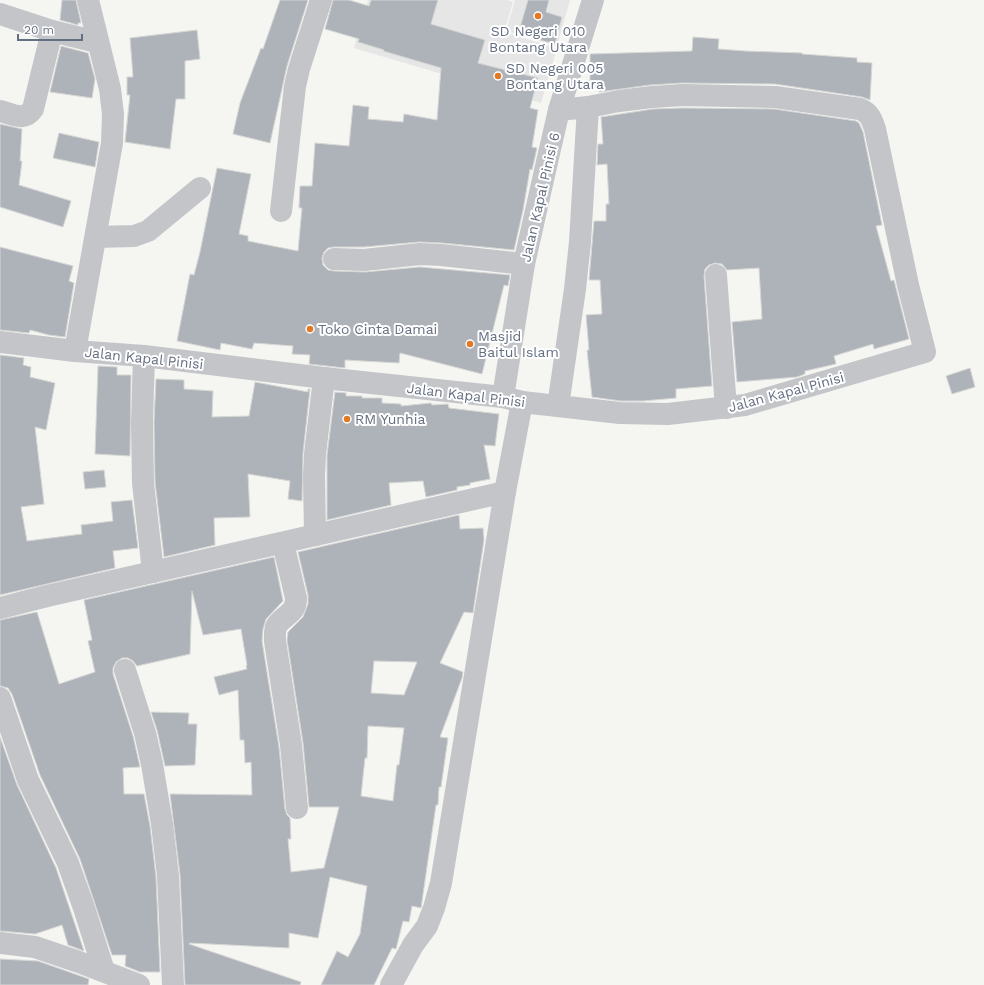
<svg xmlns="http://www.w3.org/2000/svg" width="984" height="985" viewBox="0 0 984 985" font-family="'Work Sans',sans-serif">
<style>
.built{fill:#e5e6e5}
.building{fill:#aeb3ba;stroke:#d6d7d4;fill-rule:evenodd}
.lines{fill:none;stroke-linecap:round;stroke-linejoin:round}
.minor{stroke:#c3c5c9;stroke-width:22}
.tertiary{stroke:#c3c5c9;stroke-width:22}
.poi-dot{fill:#e07a27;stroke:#fff;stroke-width:1.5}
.labels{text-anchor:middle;stroke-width:4;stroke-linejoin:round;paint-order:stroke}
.poi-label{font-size:14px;fill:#656f82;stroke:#fff;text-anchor:start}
.street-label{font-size:14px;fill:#656f82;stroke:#fff}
</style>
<rect width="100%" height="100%" fill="#f5f5f2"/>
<g class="built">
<path d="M368 0H507L513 2 504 32 557 48 541 103 354 48Z"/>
<path d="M514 0H570L557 46 506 31 515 1Z"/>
</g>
<g class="building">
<path d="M62 0H76L81 23H78V25L60 20Z"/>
<path d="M280 0H308L287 66 270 143 233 134 240 103 261 48 263 49Z"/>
<path d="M333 0H349L369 6 371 0H438L431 24 485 40 478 63 538 78 530 108 538 110 532 147 537 148 532 170 530 169 523 210 514 250 442 243 419 242 364 247H334L328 248 324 252 322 258 323 265 328 270 334 271 365 272 420 267 510 275 508 286 504 285 482 374 400 353 399 363 345 360V368L309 364 310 355 292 354 293 346 254 343 252 349 221 343 220 350 177 341 190 274 194 275 200 252 217 168 251 174 239 234 248 236V241L298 251 302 208H299L300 186H312L315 143 349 146 353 105 369 107 368 119 403 122 404 114 437 120 441 68 383 51 384 50 358 42 359 39 325 29Z"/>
<path d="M528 0H549L546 12 562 17 555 44 518 34Z"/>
<path d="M197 30 200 59 185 61V99H176L170 149 125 142 130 95H127V77H133L130 38Z"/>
<path d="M693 37 719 39 718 49 745 51 802 53V54L857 58V62L872 63 870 100 862 97 775 84 682 83 650 85 599 92V88H590V54L692 51Z"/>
<path d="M61 46 88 53 95 79 92 98 50 92Z"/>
<path d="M683 108 774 109 856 121 859 123 863 132 882 225 876 226 891 281 894 280 909 339 874 349 873 344 834 356 836 364 805 371V374L797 377 737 382 732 322 762 319 759 268 727 270 722 264 715 263 709 265 705 269 704 276 712 386 676 389V398L643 401H621L592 397 587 350H589L586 315 602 314 600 280H589L594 221H606V204H609L607 164 597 165 598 144H603L601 117 653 109Z"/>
<path d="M0 124 22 129 20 161H22L19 185 71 201 63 227 0 207Z"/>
<path d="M59 133 99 142 95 167 53 158Z"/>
<path d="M0 247 73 266 69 281 74 283 65 337 49 335 30 330 29 333 0 330Z"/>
<path d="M0 355 24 358 23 365 31 367 30 377 55 383 46 430 35 427 44 504 21 507 27 541 82 534 81 525 113 521 111 502 132 500 138 548 113 551 115 568 0 595Z"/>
<path d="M98 366 117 367V375H131L130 456 95 454Z"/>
<path d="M970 368 975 387 952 394 946 376Z"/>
<path d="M156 379 184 380V389L213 391 212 417 249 416 255 382 308 392V389H310L303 453 302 501 288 499 290 481 248 474 250 517 214 518 215 545 164 557 155 482 154 422Z"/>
<path d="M335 392 346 393V396H362V398H382V403L401 404V406L431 403 432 405 448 404 449 408 499 414 495 446 484 445 490 479 470 483V485L457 487V490L426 497 423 481 389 483 391 505 327 520V455Z"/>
<path d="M104 470 106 487 85 489 83 472Z"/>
<path d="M459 515 460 529 483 528 484 540 473 613 464 612 440 663 463 672 462 678 440 737 448 738 441 787H439L438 805H436L421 908 412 906 409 922 403 921 396 949 392 948 374 985H321L337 951 348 957 360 934 367 886 330 877 318 938 289 933V948L190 943 189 944 301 982 300 985H185L180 875 170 794 252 795 251 762 245 763 244 740H240L238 690 219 695 214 677 247 669 246 666 247 665 241 629 203 635 192 591 190 654 137 666 133 661 128 658H122L116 662 113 668V674L133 736 140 767 123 768 124 794H144L150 826 156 877 160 972H140L125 966 126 955H112L80 859 40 775 12 694 8 688 0 686V620L37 612 59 684 95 672 88 641 92 640 84 600 274 557 283 601 266 619 263 629 262 641 279 747 285 809 287 815 290 818 291 839H288L291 872 324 868 339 807H309L303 743 287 640 288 632 303 617 308 604V595L298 552ZM374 661 417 662 404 695 371 693ZM368 726 404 728 399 765H397L393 801 361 796 365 758H367Z"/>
<path d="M151 712 189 713 188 724H197L195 765 165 766 157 730Z"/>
<path d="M0 737 17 785 56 868 84 951 68 945 62 925 35 934 0 931Z"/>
<path d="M0 959 38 961 89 979 88 985H0Z"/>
</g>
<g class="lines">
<g class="minor">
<path d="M0 14 52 31 97 42"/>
<path d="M559 110 588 107 619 101 652 97 683 95 775 97 860 109C870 113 872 120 875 129L908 285 925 352 745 405 668 414 620 413 558 406 575 289 580 242 588 107"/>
<path d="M0 111C13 114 24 122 33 109L52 31"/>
<path d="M281 211 295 86 299 69 321 0"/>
<path d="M96 237 134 236 148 231 200 188"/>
<path d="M334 259 364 260 420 254 441 255 524 264"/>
<path d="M716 275 726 408"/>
<path d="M75 351 112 143 113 114 110 89 88 0"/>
<path d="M144 356 142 422 143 483 153 572"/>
<path d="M503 397 524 264 547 162 559 110 593 0"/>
<path d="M315 535 314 476 315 454 324 378"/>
<path d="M283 543 296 598C296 614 285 614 277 625 274 630 275 636 275 641L291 745 297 808"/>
<path d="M0 608 47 596 505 492"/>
<path d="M125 670 145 733 152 764 162 824 168 876 173 985"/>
<path d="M0 698 28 780 68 863 84 908 104 971"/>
<path d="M0 943 35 947 79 962 139 985"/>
<path d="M391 985 413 945 427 926 434 908 441 883 505 492 522 402"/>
</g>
<path class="tertiary" d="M0 342 75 351 144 356 324 378 503 397 522 402 558 406"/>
</g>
<g class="poi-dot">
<circle cx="538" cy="16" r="4"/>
<circle cx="498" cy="76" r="4"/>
<circle cx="310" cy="329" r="4"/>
<circle cx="470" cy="344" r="4"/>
<circle cx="347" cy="419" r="4"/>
</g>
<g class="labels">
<g class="poi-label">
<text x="538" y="36" text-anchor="middle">SD Negeri 010<tspan x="538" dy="16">Bontang Utara</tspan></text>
<text x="506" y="73">SD Negeri 005<tspan x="506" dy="16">Bontang Utara</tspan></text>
<text x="318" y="334">Toko Cinta Damai</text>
<text x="478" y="341">Masjid<tspan x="478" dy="16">Baitul Islam</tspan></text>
<text x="355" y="424">RM Yunhia</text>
</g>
<g class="street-label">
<text transform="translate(540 197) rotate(-77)" y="5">Jalan Kapal Pinisi 6</text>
<text transform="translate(144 358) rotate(6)" y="5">Jalan Kapal Pinisi</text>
<text transform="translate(786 392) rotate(-15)" y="5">Jalan Kapal Pinisi</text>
<text transform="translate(466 395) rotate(7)" y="5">Jalan Kapal Pinisi</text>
</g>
</g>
<path d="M18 34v6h64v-6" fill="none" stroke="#656f82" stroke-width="2"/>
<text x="24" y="34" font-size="12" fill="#656f82" stroke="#ffffff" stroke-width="3" paint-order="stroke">20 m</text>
</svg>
